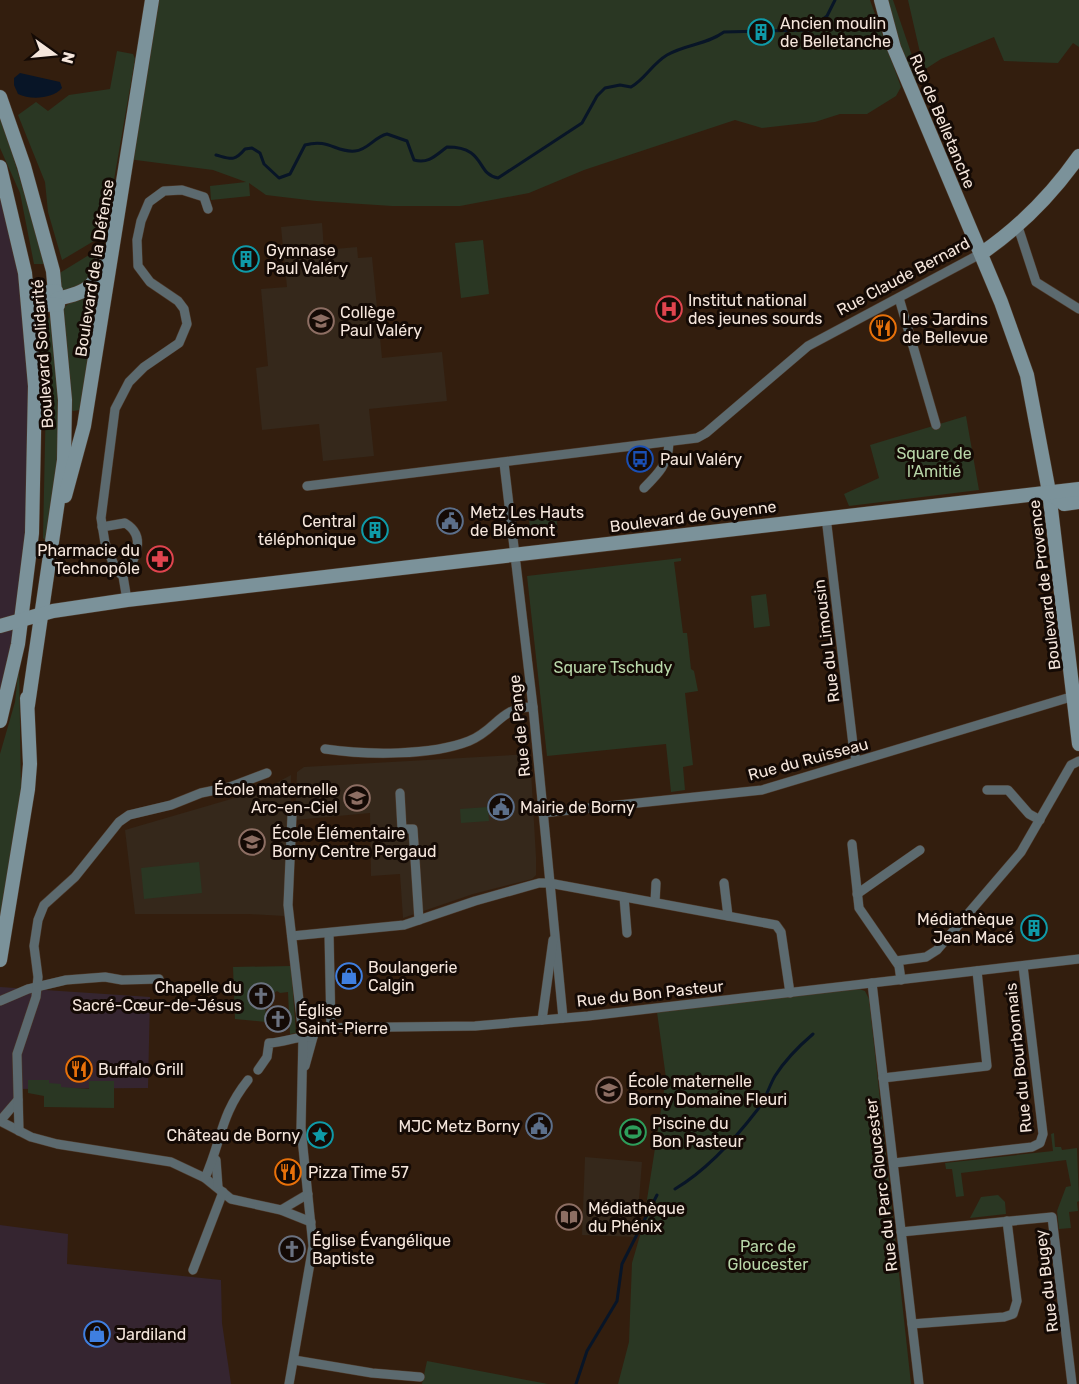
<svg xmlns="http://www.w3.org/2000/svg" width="1079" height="1384" viewBox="0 0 1079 1384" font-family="Rubik,sans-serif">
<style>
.commercial{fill:#352530}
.education{fill:#35281b}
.green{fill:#2a3723}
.water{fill:#081527}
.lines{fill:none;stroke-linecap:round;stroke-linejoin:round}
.stream{stroke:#081527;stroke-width:3}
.street-casing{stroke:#4e3a2b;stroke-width:10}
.secondary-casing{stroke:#4e3a2b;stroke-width:15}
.street{stroke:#5c6a6f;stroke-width:9}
.secondary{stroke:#7b929a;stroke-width:14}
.labels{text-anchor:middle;stroke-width:6;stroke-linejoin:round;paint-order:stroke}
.poi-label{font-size:16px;fill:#f5e6dc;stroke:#140a05;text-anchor:start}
.street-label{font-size:16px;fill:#f5e6dc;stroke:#140a05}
.park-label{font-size:16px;fill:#b8d7a9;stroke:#140a05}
</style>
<rect width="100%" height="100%" fill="#331e0e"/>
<g class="commercial">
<path d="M0 166 33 355 32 533 0 725Z"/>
<path d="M0 987 150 997 148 1088 18 1089V1100L0 1121Z"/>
<path d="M0 1225 68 1234 67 1264 221 1280 222 1323 231 1384H0Z"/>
</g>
<g class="education">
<path d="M322 223 324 250 357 247 358 258 372 257 382 358 442 352 447 401 369 409 374 456 323 461 319 424 262 430 256 368 268 366 261 289 287 287 281 227Z"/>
<path d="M530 754 536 857V875L532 879 473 894 403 918 400 874 371 876 370 813 295 820 297 772 304 767Z"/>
<path d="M291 775 289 922 284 916 249 914H135L125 830 265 789Z"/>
<path d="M585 1157 642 1162 636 1237 582 1235Z"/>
</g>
<g class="green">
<path d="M152 0H870L901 87 896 96 867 114H840L815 122 762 128 735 120 584 170 529 193 460 206H392L316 201 266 195 249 183 250 196 211 200 210 186 246 182 213 170 128 159Z"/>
<path d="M888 0H893L920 79 914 78 900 46Z"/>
<path d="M908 0H1079V47L1073 43 1058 63 1004 61 994 37 941 59 924 70Z"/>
<path d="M117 51 133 54 135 59 114 180 109 194 104 235 62 260 48 212 45 182 18 115 36 102 48 111 69 95 110 89Z"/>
<path d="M0 112 45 264H34L20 193 0 148Z"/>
<path d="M483 240 489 294 461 298 455 243Z"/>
<path d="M102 247 88 282 62 292 58 274Z"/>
<path d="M102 278 82 406 80 410 73 411 70 409 63 308Z"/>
<path d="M51 317 59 408 58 460 45 540 43 538 46 396 37 322Z"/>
<path d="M966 416 979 490 849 506 844 494 879 478 870 445Z"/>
<path d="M556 516 558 530 531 533 529 520Z"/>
<path d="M681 558V561L674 562 683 633H687L691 669 694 671 698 691 685 693 693 765 683 767 685 790 671 792 666 744 547 756 527 576Z"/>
<path d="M766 594 770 626 754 628 751 596Z"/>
<path d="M19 665 21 788 0 925V754L15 702Z"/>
<path d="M488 807 489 821 461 823 460 809Z"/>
<path d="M199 862 202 893 144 899 141 868Z"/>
<path d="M291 966 296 1033 290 1034 288 992 280 993 277 991 274 993 255 994V1001L265 1000 266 1022 235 1019 233 967Z"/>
<path d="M859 989 865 991 869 999 911 1384H618L629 1342 632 1263 643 1225 666 1078 657 1012Z"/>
<path d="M28 1080H49V1083L61 1084V1087L89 1089V1081H114V1108L44 1107V1096L28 1093Z"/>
<path d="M1054 1133 1055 1147H1061L1062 1150 1077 1148 1079 1201 1077 1202 1078 1211 1069 1212 1071 1228 1059 1229 1057 1211 1066 1187 1071 1186 1066 1160 961 1173 964 1196 956 1197 952 1169H946L945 1163 1053 1151 1051 1134Z"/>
<path d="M998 1195 1005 1202 1006 1214 970 1218 981 1197Z"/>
<path d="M427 1361 548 1384H422Z"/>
</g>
<path class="water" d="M20 73 60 82 62 88C53 99 30 100 18 94L14 85V78Z"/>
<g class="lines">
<g class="stream">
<path d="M216 155C231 159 234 162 245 149L252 148 260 153 264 164 279 178 290 174 305 145C329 138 336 153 355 151 368 150 374 137 387 134L407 141 414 160C429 164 436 155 447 147 487 147 475 174 498 178L582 123 597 96 605 88 620 85 631 87C645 79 652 64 667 55 686 44 706 45 724 32L809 30 827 16 835 0"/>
<path d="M675 1189C707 1170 735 1139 758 1109 766 1099 769 1086 775 1076 785 1060 799 1046 813 1034"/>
<path d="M576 1384 587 1351 617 1301 622 1264 657 1195"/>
</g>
<g class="street-casing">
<g id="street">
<path d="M1018 227 1036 282 1079 309"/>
<path d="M899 298 936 425"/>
<path d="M504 463 533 707 563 1018"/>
<path d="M307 486 697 438 706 433 808 346 982 253"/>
<path d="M644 488C659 473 668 464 669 443"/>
<path d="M826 517 854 753 857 761"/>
<path d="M102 527 125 523C147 536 136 560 123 576"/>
<path d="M127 600 123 576 116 570 105 543 101 518 115 409 129 382 144 367 179 343 187 324 184 309 178 301 150 282 138 266 137 240 141 221 149 202 164 191 182 190 204 197 208 209"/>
<path d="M325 749C366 755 431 756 469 741 497 730 499 707 533 707"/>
<path d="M987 790H1008L1029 814 1040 820"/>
<path d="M400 793 402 829H413L419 920"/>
<path d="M542 813 762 790 1074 696"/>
<path d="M852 844 859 908 899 966 901 980"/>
<path d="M724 883 728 916"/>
<path d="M857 894 920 850"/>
<path d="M624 897 627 933"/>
<path d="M655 902 656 883"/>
<path d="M329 933 331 1028"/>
<path d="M292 936 404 925 475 901 539 883H549L776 925 781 932 790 993"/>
<path d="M896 961 926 957 937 950 1021 852 1071 765 1079 761"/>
<path d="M872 983 919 1384"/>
<path d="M0 1001 28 989 66 980 105 977 122 980 159 979"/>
<path d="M542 1020 553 940"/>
<path d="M303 1035 314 1028 475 1026 588 1016 1079 959"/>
<path d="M305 1066 313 1037"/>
<path d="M258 1070 267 1057 269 1043C285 1043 298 1035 313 1037"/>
<path d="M883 1078 987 1066 977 971"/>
<path d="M0 1121 31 1137 57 1144 171 1162 205 1178 231 1199 281 1210 311 1222"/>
<path d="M0 1121 18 1100"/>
<path d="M19 1131 17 1054 36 997 38 977 34 946 38 920 44 905 75 877 119 822 129 815 171 805 201 793 230 787 267 773"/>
<path d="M216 1160 218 1187"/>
<path d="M894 1163 1032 1147 1040 1143 1043 1134 1023 966"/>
<path d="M205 1178C222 1140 220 1115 248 1080"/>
<path d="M281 1210 308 1194"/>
<path d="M901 1232 1052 1217 1072 1384"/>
<path d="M193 1270 223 1192"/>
<path d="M912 1324 1004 1317 1013 1314 1017 1301 1007 1221"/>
<path d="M294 1360 372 1373 420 1377"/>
<path d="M289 1384 313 1246 301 1128 303 1035 288 905 292 815"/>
</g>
</g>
<g class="secondary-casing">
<g id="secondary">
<path d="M881 0 894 48 1001 302 1027 375 1049 492 1079 744"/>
<path d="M0 97 24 166 53 271 65 400 64 460 28 705"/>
<path d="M0 167 25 273 35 386 32 533 18 644 0 721"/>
<path d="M982 253C1021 226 1051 196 1079 156"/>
<path d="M28 295 56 291"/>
<path d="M57 299C89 292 98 286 104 253"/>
<path d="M29 304 58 305"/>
<path d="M1049 492 1064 504 1079 502"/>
<path d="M65 496 84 426 152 0"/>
<path d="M0 626 53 611 127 600 1079 489"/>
<path d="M0 960 28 789 30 764 27 698"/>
</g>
</g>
<use href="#street" class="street"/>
<use href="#secondary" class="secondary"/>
</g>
<defs>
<g id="building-ring" transform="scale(1.35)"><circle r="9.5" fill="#140a05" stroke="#0f9aa8" stroke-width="1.5"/><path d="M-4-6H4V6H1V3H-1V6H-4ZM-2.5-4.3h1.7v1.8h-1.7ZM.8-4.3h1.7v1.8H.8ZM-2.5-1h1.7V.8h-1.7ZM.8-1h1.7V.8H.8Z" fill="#0f9aa8"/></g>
<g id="hospital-ring" transform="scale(1.35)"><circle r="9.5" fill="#140a05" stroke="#e0444e" stroke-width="1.5"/><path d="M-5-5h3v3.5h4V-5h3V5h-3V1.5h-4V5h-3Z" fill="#e0444e"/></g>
<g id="school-ring" transform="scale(1.35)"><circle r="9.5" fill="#140a05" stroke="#8d6e63" stroke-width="1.5"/><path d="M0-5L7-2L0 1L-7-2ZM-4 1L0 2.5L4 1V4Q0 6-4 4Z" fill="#8d6e63"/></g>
<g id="restaurant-ring" transform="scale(1.35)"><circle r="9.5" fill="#140a05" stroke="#e8710a" stroke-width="1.5"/><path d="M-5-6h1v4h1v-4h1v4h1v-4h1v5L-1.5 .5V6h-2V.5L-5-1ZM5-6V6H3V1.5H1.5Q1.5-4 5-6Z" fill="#e8710a"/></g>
<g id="bus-ring" transform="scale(1.35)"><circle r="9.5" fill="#140a05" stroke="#1a4fb4" stroke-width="1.5"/><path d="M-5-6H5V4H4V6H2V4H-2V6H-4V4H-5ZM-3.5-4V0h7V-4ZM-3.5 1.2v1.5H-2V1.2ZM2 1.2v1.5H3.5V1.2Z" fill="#1a4fb4"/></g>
<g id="civic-ring" transform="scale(1.35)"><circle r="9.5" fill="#140a05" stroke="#5c6f8a" stroke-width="1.5"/><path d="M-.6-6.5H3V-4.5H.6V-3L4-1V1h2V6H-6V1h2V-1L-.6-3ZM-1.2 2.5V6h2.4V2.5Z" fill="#5c6f8a"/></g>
<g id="pharmacy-ring" transform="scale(1.35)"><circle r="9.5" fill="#140a05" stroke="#e0444e" stroke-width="1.5"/><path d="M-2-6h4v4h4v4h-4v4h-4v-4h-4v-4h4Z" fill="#e0444e"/></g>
<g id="shop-ring" transform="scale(1.35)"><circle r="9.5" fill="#140a05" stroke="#3f7fe0" stroke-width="1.5"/><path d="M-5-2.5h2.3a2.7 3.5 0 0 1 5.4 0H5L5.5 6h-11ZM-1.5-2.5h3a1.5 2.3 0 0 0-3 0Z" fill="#3f7fe0"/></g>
<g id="church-ring" transform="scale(1.35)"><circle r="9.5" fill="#140a05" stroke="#6b7280" stroke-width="1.5"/><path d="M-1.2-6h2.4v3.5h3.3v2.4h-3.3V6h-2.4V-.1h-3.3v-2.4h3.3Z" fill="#6b7280"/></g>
<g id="stadium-ring" transform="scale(1.35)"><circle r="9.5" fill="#140a05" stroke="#2e9e5b" stroke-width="1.5"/><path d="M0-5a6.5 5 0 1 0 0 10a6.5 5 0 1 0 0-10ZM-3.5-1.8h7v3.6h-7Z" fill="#2e9e5b"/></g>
<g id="sight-ring" transform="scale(1.35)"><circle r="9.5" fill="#140a05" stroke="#0f9aa8" stroke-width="1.5"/><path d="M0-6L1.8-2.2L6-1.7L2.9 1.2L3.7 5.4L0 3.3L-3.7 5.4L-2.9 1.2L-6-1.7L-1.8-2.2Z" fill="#0f9aa8"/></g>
<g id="library-ring" transform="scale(1.35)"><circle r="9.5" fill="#140a05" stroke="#8d6e63" stroke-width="1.5"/><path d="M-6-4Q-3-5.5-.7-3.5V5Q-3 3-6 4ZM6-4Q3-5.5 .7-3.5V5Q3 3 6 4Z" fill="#8d6e63"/></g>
</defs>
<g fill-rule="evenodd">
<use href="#building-ring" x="761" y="32"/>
<use href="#building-ring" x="246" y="259"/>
<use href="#hospital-ring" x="669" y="309"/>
<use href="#school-ring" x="321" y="321"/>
<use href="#restaurant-ring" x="883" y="328"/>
<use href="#bus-ring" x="640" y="459"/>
<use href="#civic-ring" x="450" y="521"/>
<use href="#building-ring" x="375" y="530"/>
<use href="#pharmacy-ring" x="160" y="559"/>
<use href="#school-ring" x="357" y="798"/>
<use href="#civic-ring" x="501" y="807"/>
<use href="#school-ring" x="252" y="842"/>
<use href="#building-ring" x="1034" y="928"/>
<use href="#shop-ring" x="349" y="976"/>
<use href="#church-ring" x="261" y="996"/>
<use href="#church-ring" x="278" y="1019"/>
<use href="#restaurant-ring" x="79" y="1069"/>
<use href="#school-ring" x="609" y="1090"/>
<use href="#civic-ring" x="539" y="1126"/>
<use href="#stadium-ring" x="633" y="1132"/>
<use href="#sight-ring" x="320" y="1135"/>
<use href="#restaurant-ring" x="288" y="1172"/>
<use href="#library-ring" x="569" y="1217"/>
<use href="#church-ring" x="292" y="1249"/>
<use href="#shop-ring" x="97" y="1334"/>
</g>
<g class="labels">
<g class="poi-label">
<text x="780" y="29">Ancien moulin<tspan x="780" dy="18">de Belletanche</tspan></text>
<text x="266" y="256">Gymnase<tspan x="266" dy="18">Paul Valéry</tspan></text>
<text x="688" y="306">Institut national<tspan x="688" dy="18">des jeunes sourds</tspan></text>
<text x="340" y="318">Collège<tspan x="340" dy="18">Paul Valéry</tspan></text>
<text x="902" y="325">Les Jardins<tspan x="902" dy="18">de Bellevue</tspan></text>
<text x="660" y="465">Paul Valéry</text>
<text x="470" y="518">Metz Les Hauts<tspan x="470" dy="18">de Blémont</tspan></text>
<text x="356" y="527" text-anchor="end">Central<tspan x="356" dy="18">téléphonique</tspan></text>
<text x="140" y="556" text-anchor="end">Pharmacie du<tspan x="140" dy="18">Technopôle</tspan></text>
<text x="338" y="795" text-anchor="end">École maternelle<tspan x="338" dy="18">Arc-en-Ciel</tspan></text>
<text x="520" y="813">Mairie de Borny</text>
<text x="272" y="839">École Élémentaire<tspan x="272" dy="18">Borny Centre Pergaud</tspan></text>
<text x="1014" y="925" text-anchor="end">Médiathèque<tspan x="1014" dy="18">Jean Macé</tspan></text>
<text x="368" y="973">Boulangerie<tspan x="368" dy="18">Calgin</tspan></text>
<text x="242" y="993" text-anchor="end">Chapelle du<tspan x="242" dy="18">Sacré-Cœur-de-Jésus</tspan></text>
<text x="298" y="1016">Église<tspan x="298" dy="18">Saint-Pierre</tspan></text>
<text x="98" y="1075">Buffalo Grill</text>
<text x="628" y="1087">École maternelle<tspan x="628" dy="18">Borny Domaine Fleuri</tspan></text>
<text x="652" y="1129">Piscine du<tspan x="652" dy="18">Bon Pasteur</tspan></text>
<text x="520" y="1132" text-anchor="end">MJC Metz Borny</text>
<text x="300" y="1141" text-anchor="end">Château de Borny</text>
<text x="308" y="1178">Pizza Time 57</text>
<text x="588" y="1214">Médiathèque<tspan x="588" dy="18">du Phénix</tspan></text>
<text x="312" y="1246">Église Évangélique<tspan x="312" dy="18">Baptiste</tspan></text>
<text x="116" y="1340">Jardiland</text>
</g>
<g class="street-label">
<text transform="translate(943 121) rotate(67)" y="6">Rue de Belletanche</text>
<text transform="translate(94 268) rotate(-81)" y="6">Boulevard de la Défense</text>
<text transform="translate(903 276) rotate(-28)" y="6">Rue Claude Bernard</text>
<text transform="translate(42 354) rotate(-94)" y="6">Boulevard Solidarité</text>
<text transform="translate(693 516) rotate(-7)" y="6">Boulevard de Guyenne</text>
<text transform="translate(1044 585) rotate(-97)" y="6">Boulevard de Provence</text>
<text transform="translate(826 641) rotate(-97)" y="6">Rue du Limousin</text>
<text transform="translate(519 726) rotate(-96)" y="6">Rue de Pange</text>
<text transform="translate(808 759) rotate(-15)" y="6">Rue du Ruisseau</text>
<text transform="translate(650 993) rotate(-6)" y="6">Rue du Bon Pasteur</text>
<text transform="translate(1018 1058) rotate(-96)" y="6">Rue du Bourbonnais</text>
<text transform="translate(881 1185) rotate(-97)" y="6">Rue du Parc Gloucester</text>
<text transform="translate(1046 1281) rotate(-97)" y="6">Rue du Bugey</text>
</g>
<g class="park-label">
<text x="934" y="459">Square de<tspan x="934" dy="18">l'Amitié</tspan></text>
<text x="613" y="673">Square Tschudy</text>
<text x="768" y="1252">Parc de<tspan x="768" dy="18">Gloucester</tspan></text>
</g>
</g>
<g transform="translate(54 54) rotate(105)" stroke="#140a05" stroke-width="4.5" paint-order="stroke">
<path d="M0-4.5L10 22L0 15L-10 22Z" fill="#f5e6dc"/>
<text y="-9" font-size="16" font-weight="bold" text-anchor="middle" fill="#f5e6dc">N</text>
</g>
</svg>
